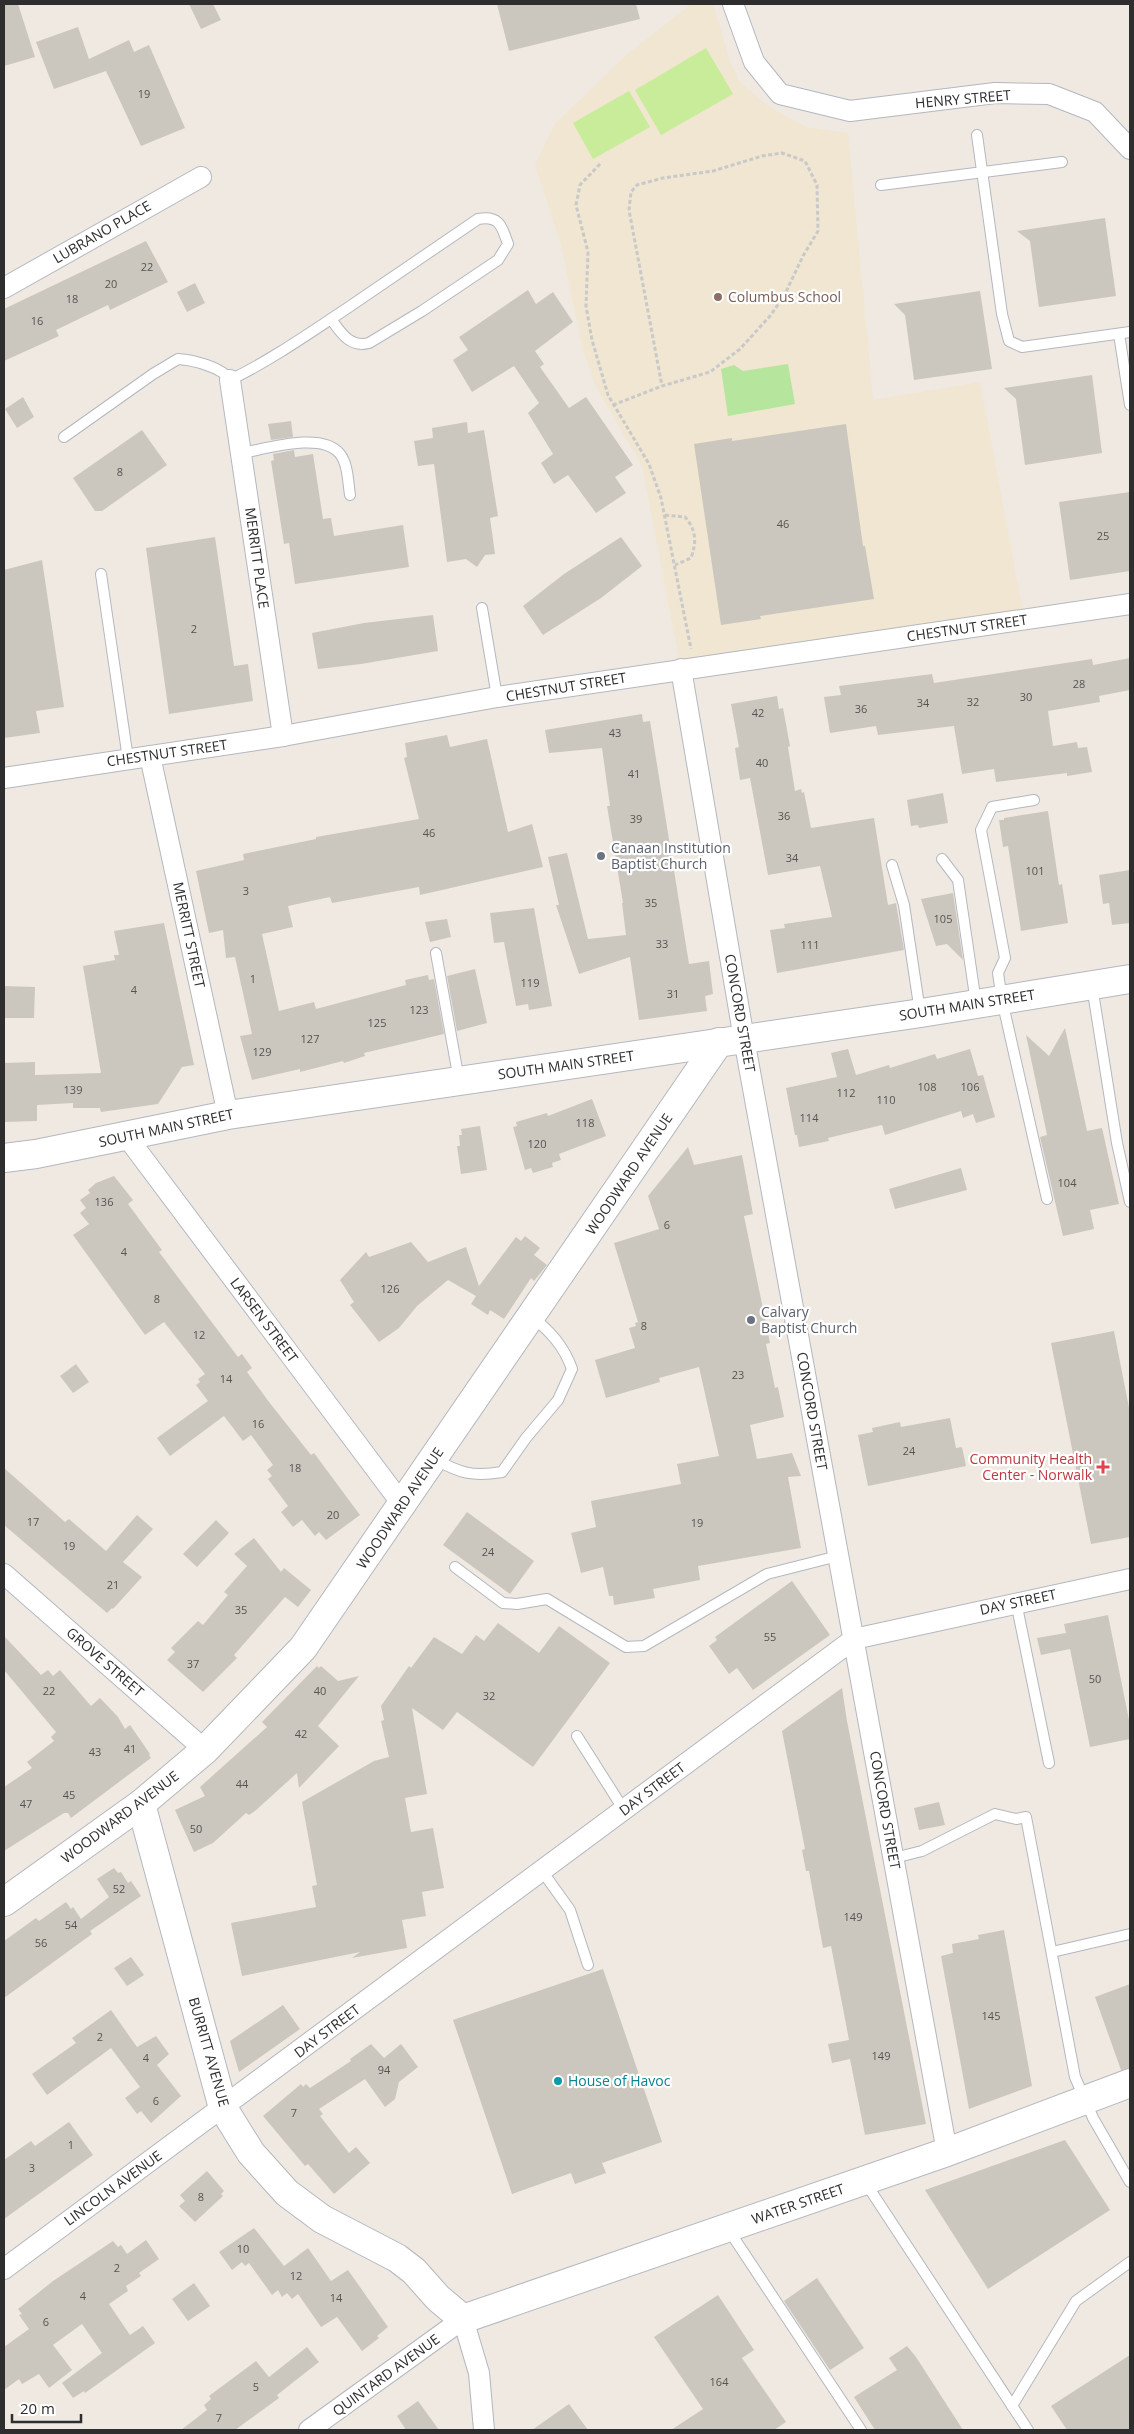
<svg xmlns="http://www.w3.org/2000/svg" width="1134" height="2434" viewBox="0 0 1134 2434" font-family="'Open Sans',sans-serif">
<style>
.education{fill:#f0e6d1}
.green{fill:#b6e59e}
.pitch{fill:#c9ec9a}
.building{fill:#cbc7bf}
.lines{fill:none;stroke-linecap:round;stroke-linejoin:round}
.service-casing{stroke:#b4b7c1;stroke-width:12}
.minor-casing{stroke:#b4b7c1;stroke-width:22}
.secondary-casing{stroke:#b4b7c1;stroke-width:30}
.path{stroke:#c9c9c9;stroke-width:3;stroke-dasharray:4 2.5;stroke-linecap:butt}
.service{stroke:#fff;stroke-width:10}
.minor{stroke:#fff;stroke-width:20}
.secondary{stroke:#fff;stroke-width:28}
.education-dot{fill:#8d6e63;stroke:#fff;stroke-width:2}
.worship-dot{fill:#6b7280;stroke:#fff;stroke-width:2}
.health-dot{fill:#e0444e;stroke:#fff;stroke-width:2}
.culture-dot{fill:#0f9aa8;stroke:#fff;stroke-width:2}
.labels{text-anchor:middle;stroke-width:4.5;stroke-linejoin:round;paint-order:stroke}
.number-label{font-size:11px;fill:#555452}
.street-label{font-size:14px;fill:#2e2e2e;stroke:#fff}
.education-label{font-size:14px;fill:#785e54;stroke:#fff;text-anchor:start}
.worship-label{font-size:14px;fill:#5b616d;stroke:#fff;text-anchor:start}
.health-label{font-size:14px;fill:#be3a42;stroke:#fff;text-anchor:end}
.culture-label{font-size:14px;fill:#0d838f;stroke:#fff;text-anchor:start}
</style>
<rect width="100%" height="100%" fill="#efe9e1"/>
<path class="education" d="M691 4H713L730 61 739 81 768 106 806 127 848 133 873 400 980 382 1023 612 681 669 642 466 595 385 583 350 561 245 535 165 554 125 625 56Z"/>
<path class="green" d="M788 364 795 404 728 416 721 369 734 365 743 371Z"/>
<g class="pitch">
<path d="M706 48 733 94 661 135 635 90Z"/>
<path d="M629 91 650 127 593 159 573 123Z"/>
</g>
<g class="building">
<path d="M4 4H18L35 57 4 66Z"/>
<path d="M189 4H213L221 20 201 29Z"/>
<path d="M497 4H636L640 19 509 51Z"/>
<path d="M78 27 89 59 129 40 134 52 149 45 185 128 141 146 106 71 54 89 36 42Z"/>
<path d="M1105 218 1116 296 1039 307 1030 241 1017 231Z"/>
<path d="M146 241 168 282 110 310 108 305 56 330 59 336 4 361V309Z"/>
<path d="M195 283 205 303 187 312 177 292Z"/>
<path d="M528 290 536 304 553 292 573 322 535 351 544 364 540 367 569 408 586 397 633 465 615 477 626 493 596 513 568 475 554 484 541 463 553 454 528 413 539 403 514 366 472 392 453 360 468 350 459 337Z"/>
<path d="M980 291 992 369 914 380 905 315 894 304Z"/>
<path d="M1092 375 1102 453 1025 465 1016 399 1004 388Z"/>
<path d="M23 397 34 417 17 428 5 409Z"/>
<path d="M291 421 293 437 271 440 268 424Z"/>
<path d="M467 422 468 433 484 430 498 516 490 518 495 554 485 555 477 567 466 559 447 562 434 464 418 466 414 441 433 438 432 428Z"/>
<path d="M846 424 863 546H865L874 599 760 616 761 619 721 625 694 444 732 438V441Z"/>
<path d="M142 430 167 465 102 511H95L73 478Z"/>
<path d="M294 450 295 457 313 454 323 519 331 518 334 536 403 525 409 567 295 584 289 543 284 544 271 461 274 460 273 454Z"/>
<path d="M1130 492V571L1070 580 1059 502Z"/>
<path d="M215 537 234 666 248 664 253 701 169 714 146 548Z"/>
<path d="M621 537 642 566 601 598 543 635 523 606 564 574Z"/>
<path d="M42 560 64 707 36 711 40 733 4 738V570Z"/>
<path d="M433 615 438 651 361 664 318 669 312 633 364 623Z"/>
<path d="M1130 658V690L1099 696 1100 702 1048 711 1053 746 1077 742 1078 748 1087 747 1092 772 1067 776V773L996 782 994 769 962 774 954 726 878 735 876 726 830 733 824 697 841 695 839 686 932 674 934 683 1092 659 1093 665Z"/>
<path d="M777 696 779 709 783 708 790 746 788 747 795 791 801 789 802 793 804 792 811 828 874 818 888 905 896 903 904 950 777 973 770 930 785 928 784 924 832 917 820 866 768 875 750 778 740 780 735 748 739 747 731 704Z"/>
<path d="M642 714 643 722 650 721 689 964 709 961 713 994 705 996 707 1011 639 1020 630 957 579 974 556 905H559L548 857 567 853 588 939 626 935 622 903H623L607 806H610L602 748 549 753 545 730Z"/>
<path d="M447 735 450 747 487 739 508 832 532 824 543 867 420 895 419 887 332 903 330 897 288 906 293 927 262 934 279 1011 314 1002 316 1009 406 985 405 980 428 975 429 980 434 979 444 1034 364 1053 365 1056 344 1063 343 1061 300 1072V1069L252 1080 240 1036 252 1034 235 957 226 958 223 930 209 933 196 871 244 860 243 854 316 839V837L419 819 404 758 407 757 405 743Z"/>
<path d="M943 793 948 823 919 828 918 825 911 826 907 800Z"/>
<path d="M1048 811 1059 885 1062 884 1068 923 1021 931 1008 846 1003 847 999 820H1004V818Z"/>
<path d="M1130 870V923L1112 925 1109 903 1103 904 1099 875Z"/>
<path d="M953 893 963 960 947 944 936 946 921 899Z"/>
<path d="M534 908 552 1006 529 1010 528 1004 516 1006 504 942 494 943 490 913Z"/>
<path d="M447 919 451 937 430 942 425 922Z"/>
<path d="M164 923 194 1065 182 1067 158 1104 101 1112 100 1108H73V1103L37 1105V1121L4 1122V1063L35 1062V1075L101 1073 83 966 115 960 114 955H119L114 931Z"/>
<path d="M475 969 487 1023 457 1031 447 976Z"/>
<path d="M4 986 35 987 34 1018H4Z"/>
<path d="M1065 1028 1087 1131 1102 1128 1119 1204 1090 1210 1094 1229 1063 1236 1040 1137 1047 1135 1026 1035 1049 1056Z"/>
<path d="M848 1049 856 1075 889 1065 890 1068 935 1054 937 1059 970 1049 978 1076 983 1075 995 1117 976 1123 973 1114 963 1118 961 1111 885 1135 882 1125 828 1138 829 1141 799 1147 797 1135H795L786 1088 837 1077 831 1053Z"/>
<path d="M592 1099 606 1136 559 1154 561 1160 552 1163 553 1167 533 1173 531 1168 525 1170 513 1127 517 1126 516 1122 547 1113 548 1116Z"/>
<path d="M480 1126 487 1170 461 1174 457 1146H460L459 1135H462L461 1129Z"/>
<path d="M688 1147 694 1165 742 1155 753 1214 744 1216 770 1343 766 1344 775 1388 778 1387 784 1417 750 1425 757 1459 792 1453 801 1476 788 1477 801 1548 698 1566 700 1580 653 1589 655 1598 614 1605 613 1596H609L603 1567 581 1573 571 1533 596 1527 591 1501 681 1484 677 1464 719 1456 699 1367 659 1378 660 1382 606 1398 595 1360 635 1348 629 1328 636 1326 635 1323 638 1322 614 1243 659 1229 648 1196Z"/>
<path d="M961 1168 967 1190 895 1209 889 1189Z"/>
<path d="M114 1176 133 1200 128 1204 162 1250 159 1252 238 1357 242 1354 252 1368 247 1372 269 1402 311 1455 314 1453 360 1515 326 1540 319 1532 315 1536 302 1520 293 1527 281 1512 288 1506 268 1479 272 1476 267 1470 273 1465 251 1435 243 1441 224 1416 170 1456 157 1438 208 1401 196 1385 200 1382 198 1379 205 1374 164 1322 145 1335 73 1235 89 1224 80 1213 86 1208 80 1200 90 1193 88 1190 96 1183Z"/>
<path d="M525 1236 540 1248 534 1255 547 1265 534 1281 531 1278 504 1319 490 1310 488 1315 471 1304 476 1296 448 1280 417 1306 399 1328 379 1342 350 1305 354 1302 340 1280 366 1252 369 1257 411 1242 428 1262 466 1247 479 1286 516 1237 521 1241Z"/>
<path d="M1114 1331 1130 1413V1537L1091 1544 1051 1343Z"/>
<path d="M76 1364 89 1382 73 1393 60 1376Z"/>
<path d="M950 1418 956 1448 962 1447 966 1466 868 1486 858 1435 873 1432 872 1428 900 1422 901 1427Z"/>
<path d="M4 1468 65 1522 69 1519 106 1551 137 1515 153 1529 123 1562 142 1577 113 1609 112 1608 107 1613 4 1525Z"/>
<path d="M467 1512 534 1561 510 1594 443 1545Z"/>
<path d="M216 1520 229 1533 197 1567 183 1554Z"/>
<path d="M254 1538 281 1572 284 1568 311 1590 298 1607 285 1597 234 1655 237 1658 203 1692 167 1660 175 1652 171 1648 198 1621 203 1625 228 1595 224 1592 247 1566 234 1554Z"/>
<path d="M792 1581 830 1635 753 1690 737 1668 729 1674 709 1646 717 1640 715 1637Z"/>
<path d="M1108 1615 1130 1725V1739L1090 1747 1070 1649 1041 1655 1037 1638 1066 1633 1064 1624Z"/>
<path d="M498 1623 539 1653 559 1626 610 1663 533 1767 457 1712 443 1730 412 1708 427 1794 405 1798 411 1832 433 1828 444 1888 422 1892 426 1916 402 1920 407 1948 352 1958 360 1952 242 1976 231 1923 316 1907 312 1886 317 1885 302 1802 374 1761 389 1757 381 1721 384 1720 381 1706 409 1666 411 1668 434 1637 462 1654 476 1635 484 1641Z"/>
<path d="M4 1636 41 1675 48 1670 53 1676 60 1670 91 1706 100 1698 118 1717 125 1729 130 1725 150 1754 149 1755 151 1758 71 1818 68 1813H64L4 1851V1787L32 1768 27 1762 54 1741 51 1737 56 1732 4 1670Z"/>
<path d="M317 1666 319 1668 321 1666 338 1681 359 1676 318 1726 339 1746 299 1788 297 1773 255 1811 249 1815 246 1813 213 1843 194 1852 175 1810 205 1796 200 1787 267 1727 262 1722Z"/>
<path d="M842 1688 847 1721 926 2124 865 2135 850 2059 832 2063 828 2044 849 2040 831 1946 823 1948 809 1871H806L802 1850 805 1849 782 1731Z"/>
<path d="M939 1802 945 1825 919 1830 914 1808Z"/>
<path d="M114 1868 118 1873 121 1872 128 1883 131 1881 141 1896 90 1931 92 1934 4 1998V1941L36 1918 39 1921 66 1902 71 1909 73 1907 81 1919 109 1897 97 1879Z"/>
<path d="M1004 1930 1032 2086 969 2109 941 1956 953 1953 952 1944 979 1939 978 1935Z"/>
<path d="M131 1957 144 1975 127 1986 114 1968Z"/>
<path d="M603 1969 662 2142 602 2163 606 2173 575 2184 571 2173 512 2194 453 2020Z"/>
<path d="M1130 1984V2068L1121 2070 1095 1997Z"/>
<path d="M283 2005 300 2029 239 2072 230 2041Z"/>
<path d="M111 2010 137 2047 156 2036 169 2054 157 2065 181 2096 151 2123 141 2111 137 2114 125 2098 140 2087 111 2048 47 2095 32 2074 76 2043 72 2038Z"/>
<path d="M371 2044 384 2058 401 2044 418 2067 399 2082 395 2099 385 2107 365 2079 319 2109 323 2114 320 2116 349 2153 356 2147 370 2163 334 2194 308 2164 305 2166 263 2116 301 2084 303 2087 306 2084 310 2088 351 2061 350 2059Z"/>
<path d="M69 2122 93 2155 4 2219V2160L31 2141 35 2146Z"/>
<path d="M1065 2140 1110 2210 988 2289 925 2190Z"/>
<path d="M207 2171 224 2191 221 2194 223 2196 195 2222 179 2206 185 2201 180 2195Z"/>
<path d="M254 2228 284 2266 308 2248 331 2281 348 2270 388 2327 377 2336 379 2338 362 2351 337 2317 321 2327 298 2294 292 2299 287 2293 282 2297 278 2290 272 2295 249 2263 245 2266 242 2262 232 2270 219 2252Z"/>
<path d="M146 2240 159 2259 139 2273 141 2276 126 2286 128 2291 109 2304 130 2335 143 2326 155 2343 85 2393 84 2391 73 2398 62 2383 102 2353 82 2324 53 2345 72 2370 49 2388 39 2374 22 2384 19 2379 4 2390V2347L29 2329 19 2315 22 2314 18 2309 53 2281 113 2241 118 2247 121 2245 127 2254Z"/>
<path d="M817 2278 864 2348 830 2370 784 2301Z"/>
<path d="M194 2283 210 2306 188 2321 172 2299Z"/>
<path d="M718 2295 754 2350 742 2358 786 2422 774 2430H671L703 2409 654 2337Z"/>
<path d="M907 2346 916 2357 963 2430H875L854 2397 897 2370 889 2358Z"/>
<path d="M307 2347 319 2362 277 2395 279 2398 235 2430H181L207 2410 204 2405 211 2399 209 2396 256 2361 269 2377Z"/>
<path d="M1130 2355V2430H1067L1051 2406Z"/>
<path d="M418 2401 439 2430H406L397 2416Z"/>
<path d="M569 2404 588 2430H532Z"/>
</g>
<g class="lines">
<g class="service-casing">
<g id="service">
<path d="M977 135 1002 314 1009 341 1022 347 1130 332"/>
<path d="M881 185 1062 162"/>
<path d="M1119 334 1130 405"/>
<path d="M64 437 153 374 178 359C193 360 222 367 230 380 271 360 308 334 346 309L478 219C500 215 502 227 508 244L498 260 422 311 369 343C350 348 341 333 331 319"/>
<path d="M242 453C266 449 322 431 340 454 348 464 348 482 350 495"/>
<path d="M101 574 128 759"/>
<path d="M482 608 497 697"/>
<path d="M1034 800 992 807 981 830 1005 958 998 973 1002 1000 1047 1199"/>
<path d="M942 859 958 880 976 1003"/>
<path d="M892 865 904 905 920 1012"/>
<path d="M436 953 459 1080"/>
<path d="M1092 986 1117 1143 1130 1202"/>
<path d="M434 1459C460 1473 472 1477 502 1472L526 1438 558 1400 572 1369C564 1346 550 1331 531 1316"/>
<path d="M455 1567 503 1603 517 1604 547 1599 626 1647 644 1646 767 1574 838 1556"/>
<path d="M1016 1602 1049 1763"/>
<path d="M577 1736 624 1810"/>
<path d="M894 1858 922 1851 995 1814 1016 1819 1026 1817 1075 2077 1093 2118 1130 2182"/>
<path d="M542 1871 570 1910 588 1965"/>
<path d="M1052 1952 1130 1934"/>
<path d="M865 2182 1028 2430"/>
<path d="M728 2229 861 2430"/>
<path d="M1012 2406 1076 2301 1130 2262"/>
</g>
</g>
<g class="minor-casing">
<g id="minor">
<path d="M733 4 754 62 780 94 850 111 995 93 1049 94 1095 112 1130 149"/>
<path d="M4 288 201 177"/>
<path d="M230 380 283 736"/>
<path d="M681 669 744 1039 947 2152"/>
<path d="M150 756 228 1115"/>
<path d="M4 778 283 736 497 697 1130 604"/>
<path d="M127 1137 402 1504"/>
<path d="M4 1574 205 1750"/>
<path d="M4 2269 854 1639 1130 1579"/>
<path d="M309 2430 463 2319 479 2373 484 2430"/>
</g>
</g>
<g class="secondary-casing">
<g id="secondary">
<path d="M4 1158 36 1154 228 1115 921 1013 1130 979"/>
<path d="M141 1804 223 2108 251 2153 287 2193 322 2219 397 2258 414 2271 438 2298 463 2319 947 2152 1130 2083"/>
<path d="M4 1902 141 1804 205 1750 303 1648 719 1042"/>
</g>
</g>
<g class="path">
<path d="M600 164 580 185 576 205 588 252 586 306 592 340 608 395 649 464 661 498 691 649"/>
<path d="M613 405 662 386 710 372 740 349 770 316 784 296 803 256 818 231 817 185 805 161 782 153 762 156 713 171 663 178 637 185 631 192 629 210 662 386"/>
<path d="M665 515 685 517C696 530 697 541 691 558L675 565"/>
</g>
<use href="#service" class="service"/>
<use href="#minor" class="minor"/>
<use href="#secondary" class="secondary"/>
</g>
<circle class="education-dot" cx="718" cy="297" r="5"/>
<g class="worship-dot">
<circle cx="601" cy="856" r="5"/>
<circle cx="751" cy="1320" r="5"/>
</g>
<path class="health-dot" d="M1100.5 1459.5h5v5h5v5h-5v5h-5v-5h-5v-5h5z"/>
<circle class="culture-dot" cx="558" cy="2081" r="5"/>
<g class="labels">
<g class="number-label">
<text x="144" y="98">19</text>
<text x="147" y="271">22</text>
<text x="111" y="288">20</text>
<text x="72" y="303">18</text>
<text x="37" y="325">16</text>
<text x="120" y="476">8</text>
<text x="783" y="528">46</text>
<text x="1103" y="540">25</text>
<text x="194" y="633">2</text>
<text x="1079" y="688">28</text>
<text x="1026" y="701">30</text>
<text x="973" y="706">32</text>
<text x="923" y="707">34</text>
<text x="861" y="713">36</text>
<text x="758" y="717">42</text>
<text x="615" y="737">43</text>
<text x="762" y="767">40</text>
<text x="634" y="778">41</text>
<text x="784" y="820">36</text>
<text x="636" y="823">39</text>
<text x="429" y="837">46</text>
<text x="792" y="862">34</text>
<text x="1035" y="875">101</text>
<text x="246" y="895">3</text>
<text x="651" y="907">35</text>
<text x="943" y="923">105</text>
<text x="662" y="948">33</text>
<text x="810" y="949">111</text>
<text x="253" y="983">1</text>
<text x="530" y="987">119</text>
<text x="134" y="994">4</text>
<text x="673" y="998">31</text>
<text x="419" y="1014">123</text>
<text x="377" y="1027">125</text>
<text x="310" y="1043">127</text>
<text x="262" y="1056">129</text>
<text x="927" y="1091">108</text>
<text x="970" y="1091">106</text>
<text x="73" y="1094">139</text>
<text x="846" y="1097">112</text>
<text x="886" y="1104">110</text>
<text x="809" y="1122">114</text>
<text x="585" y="1127">118</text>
<text x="537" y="1148">120</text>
<text x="1067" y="1187">104</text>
<text x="104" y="1206">136</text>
<text x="667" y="1229">6</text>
<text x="124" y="1256">4</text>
<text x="390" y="1293">126</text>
<text x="157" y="1303">8</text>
<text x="644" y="1330">8</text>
<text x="199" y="1339">12</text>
<text x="738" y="1379">23</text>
<text x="226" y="1383">14</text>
<text x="258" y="1428">16</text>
<text x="909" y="1455">24</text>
<text x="295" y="1472">18</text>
<text x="333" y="1519">20</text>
<text x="33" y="1526">17</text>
<text x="697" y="1527">19</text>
<text x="69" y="1550">19</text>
<text x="488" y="1556">24</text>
<text x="113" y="1589">21</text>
<text x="241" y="1614">35</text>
<text x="770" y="1641">55</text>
<text x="193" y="1668">37</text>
<text x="1095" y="1683">50</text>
<text x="49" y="1695">22</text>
<text x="320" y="1695">40</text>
<text x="489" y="1700">32</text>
<text x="301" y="1738">42</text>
<text x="130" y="1753">41</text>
<text x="95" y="1756">43</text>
<text x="242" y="1788">44</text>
<text x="69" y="1799">45</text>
<text x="26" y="1808">47</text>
<text x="196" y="1833">50</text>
<text x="119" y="1893">52</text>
<text x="853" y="1921">149</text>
<text x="71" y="1929">54</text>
<text x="41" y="1947">56</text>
<text x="991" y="2020">145</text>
<text x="100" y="2041">2</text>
<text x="881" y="2060">149</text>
<text x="146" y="2062">4</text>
<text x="384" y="2074">94</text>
<text x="156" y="2105">6</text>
<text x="294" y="2117">7</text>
<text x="71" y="2149">1</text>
<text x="32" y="2172">3</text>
<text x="201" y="2201">8</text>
<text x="243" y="2253">10</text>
<text x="117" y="2272">2</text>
<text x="296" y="2280">12</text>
<text x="83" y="2300">4</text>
<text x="336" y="2302">14</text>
<text x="46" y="2326">6</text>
<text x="719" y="2386">164</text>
<text x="256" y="2391">5</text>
<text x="219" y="2422">7</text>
</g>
<g class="street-label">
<text transform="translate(963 99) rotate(-5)" y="5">HENRY STREET</text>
<text transform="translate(102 232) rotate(-30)" y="5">LUBRANO PLACE</text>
<text transform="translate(257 558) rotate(82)" y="5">MERRITT PLACE</text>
<text transform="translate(967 628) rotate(-8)" y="5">CHESTNUT STREET</text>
<text transform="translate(566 687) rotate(-9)" y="5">CHESTNUT STREET</text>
<text transform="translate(167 753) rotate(-8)" y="5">CHESTNUT STREET</text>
<text transform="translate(189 935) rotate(78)" y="5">MERRITT STREET</text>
<text transform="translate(967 1005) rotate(-9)" y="5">SOUTH MAIN STREET</text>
<text transform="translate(740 1013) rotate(80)" y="5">CONCORD STREET</text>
<text transform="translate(566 1065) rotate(-8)" y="5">SOUTH MAIN STREET</text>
<text transform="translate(166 1128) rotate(-12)" y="5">SOUTH MAIN STREET</text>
<text transform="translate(629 1174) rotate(-56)" y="5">WOODWARD AVENUE</text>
<text transform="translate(264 1320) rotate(53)" y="5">LARSEN STREET</text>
<text transform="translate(812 1411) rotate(80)" y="5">CONCORD STREET</text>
<text transform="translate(400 1508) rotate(-56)" y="5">WOODWARD AVENUE</text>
<text transform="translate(1018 1602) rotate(-12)" y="5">DAY STREET</text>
<text transform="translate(105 1662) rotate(41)" y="5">GROVE STREET</text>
<text transform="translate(652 1789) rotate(-37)" y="5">DAY STREET</text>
<text transform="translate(885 1810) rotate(80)" y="5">CONCORD STREET</text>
<text transform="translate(120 1817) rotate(-37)" y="5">WOODWARD AVENUE</text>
<text transform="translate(327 2031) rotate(-37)" y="5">DAY STREET</text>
<text transform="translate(209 2052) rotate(74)" y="5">BURRITT AVENUE</text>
<text transform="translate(113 2188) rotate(-36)" y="5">LINCOLN AVENUE</text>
<text transform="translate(798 2204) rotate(-19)" y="5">WATER STREET</text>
<text transform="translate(386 2375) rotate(-36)" y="5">QUINTARD AVENUE</text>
</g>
<g class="education-label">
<text x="728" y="302">Columbus School</text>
</g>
<g class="worship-label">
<text x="611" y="853">Canaan Institution<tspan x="611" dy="16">Baptist Church</tspan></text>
<text x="761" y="1317">Calvary<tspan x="761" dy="16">Baptist Church</tspan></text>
</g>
<g class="health-label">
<text x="1092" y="1464">Community Health<tspan x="1092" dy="16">Center - Norwalk</tspan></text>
</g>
<g class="culture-label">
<text x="568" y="2086">House of Havoc</text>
</g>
</g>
<rect width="1134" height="2434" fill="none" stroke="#2e2e2e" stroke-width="10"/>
<path d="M12 2414v8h69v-8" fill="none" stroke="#2e2e2e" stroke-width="2.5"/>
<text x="20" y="2414" font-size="15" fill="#2e2e2e" stroke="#ffffff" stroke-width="4" paint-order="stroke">20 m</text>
</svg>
